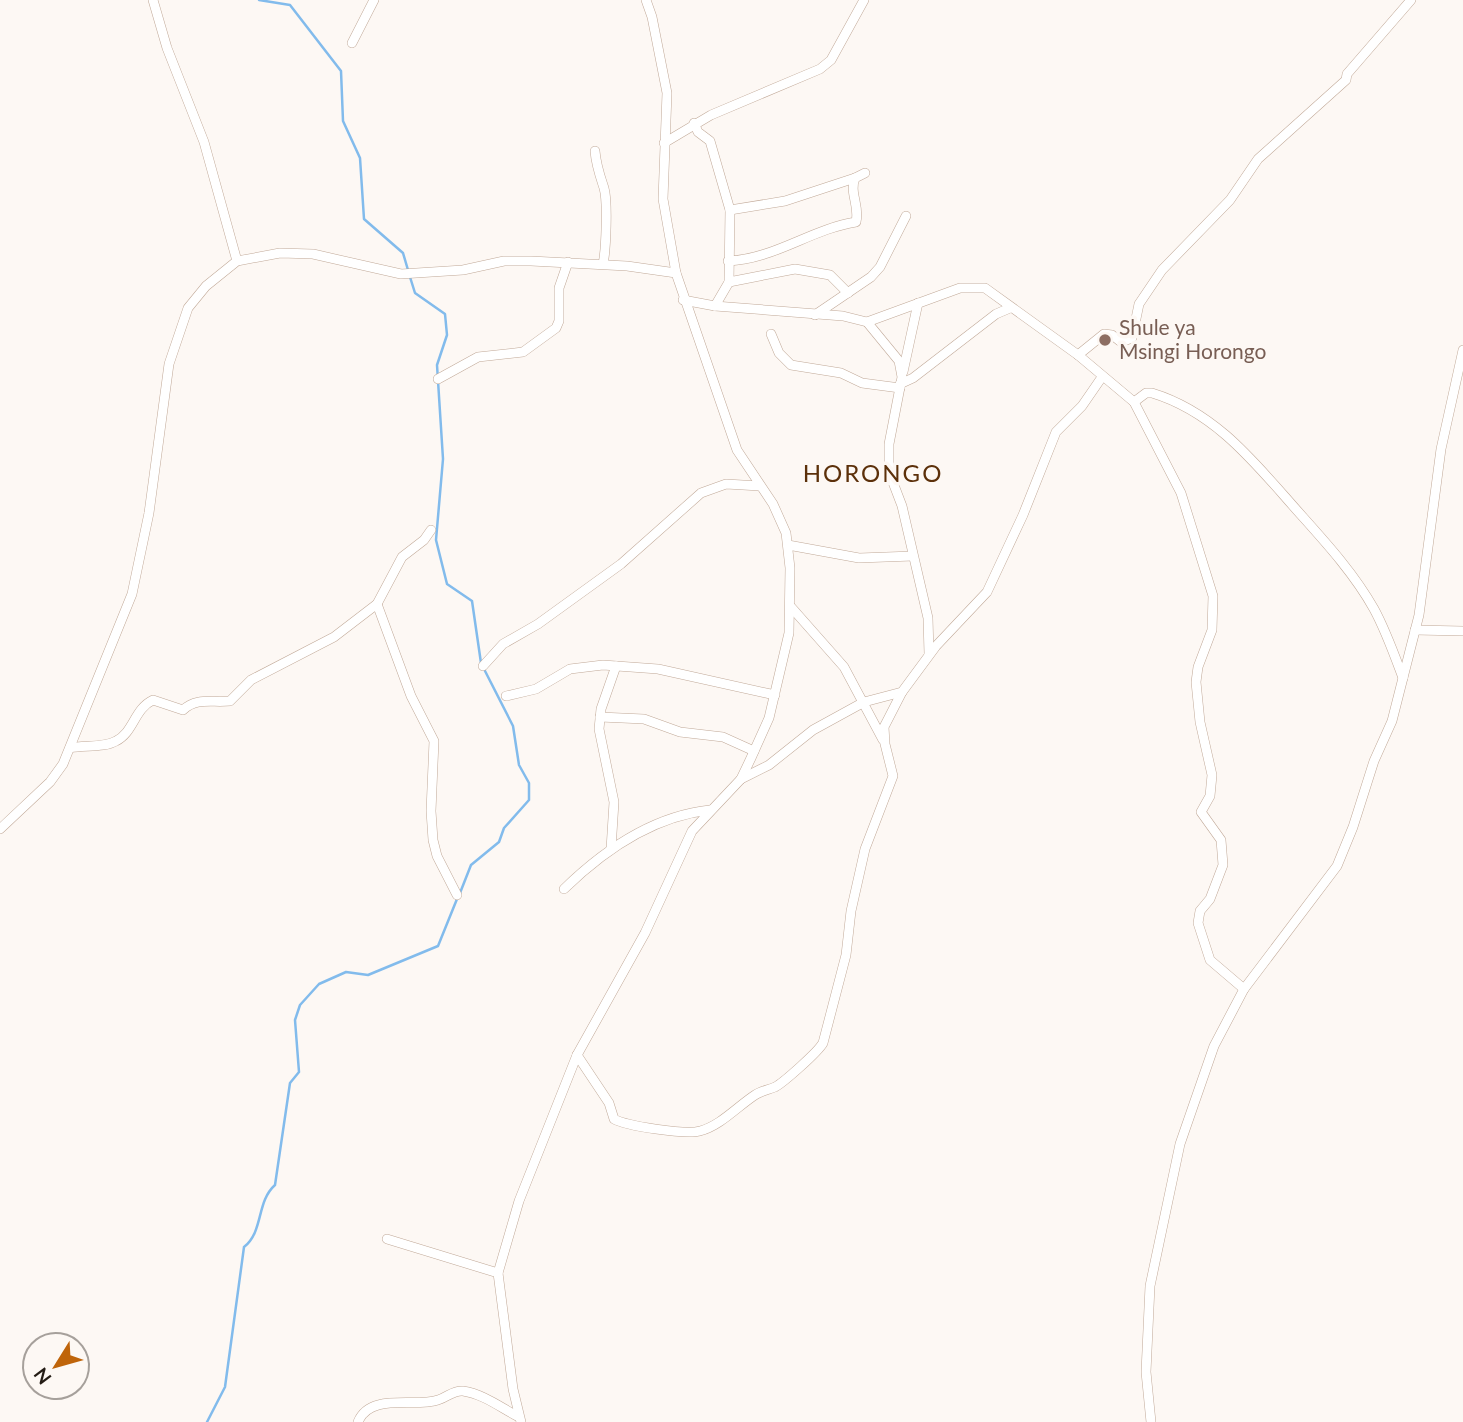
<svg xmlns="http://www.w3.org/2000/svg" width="1463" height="1422" viewBox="0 0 1463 1422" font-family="Lato,sans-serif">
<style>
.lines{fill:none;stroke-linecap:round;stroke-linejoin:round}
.stream{stroke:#82bbec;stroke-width:2.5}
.minor-casing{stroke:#c1a998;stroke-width:10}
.minor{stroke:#fff;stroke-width:9}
.education-dot{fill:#8d6e63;stroke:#fdf8f4;stroke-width:2.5}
.labels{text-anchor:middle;stroke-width:7;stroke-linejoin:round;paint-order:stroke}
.education-label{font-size:21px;fill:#785e54;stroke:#fdf8f4;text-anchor:start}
.quarter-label{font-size:24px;letter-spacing:2px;fill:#5c300a;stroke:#fdf8f4}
</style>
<rect width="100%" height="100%" fill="#fdf8f4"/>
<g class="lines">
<g class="stream">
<path d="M259 0 290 5 341 71 343 121 360 158 364 219 403 253 408 270"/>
<path d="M410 277 415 293 445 314 447 335 437 365 443 459 436 540 447 584 472 601 481 663"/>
<path d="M460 893 471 865 499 842 504 828 529 800V783L519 765 513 726 484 669"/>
<path d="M207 1422 225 1387 244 1247C264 1231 256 1202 275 1185L290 1083 299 1072 295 1020 300 1005 319 984 346 972 368 975 438 946 457 899"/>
</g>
<g class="minor-casing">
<g id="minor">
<path d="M153 0 167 48 204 142 237 261"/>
<path d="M352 43 374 0"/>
<path d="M694 123 698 132 710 141 730 210 729 282 715 306"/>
<path d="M664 143 711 115 820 69 831 60 864 0"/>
<path d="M595 151C596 165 600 176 604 188 608 202 606 250 603 264"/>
<path d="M730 210 785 201 855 178"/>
<path d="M728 261C775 259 811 229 856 222 860 206 849 193 855 178L865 173"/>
<path d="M729 282 795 269 830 275 848 293"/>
<path d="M683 300 715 306 843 316 867 322 960 288H985L1078 355 1134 402 1181 493 1213 596 1212 630 1198 667 1196 682 1200 722 1212 775 1210 796 1201 812 1221 840 1223 865 1210 899 1200 911 1198 923 1210 960 1244 989"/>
<path d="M815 315 871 277 880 267 906 216"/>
<path d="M867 322 899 361 902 377 889 444V472L902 506 928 618 929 654"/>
<path d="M771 334 779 353 791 365 841 373 862 383 900 388"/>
<path d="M1078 355 1104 334 1112 335 1121 342 1132 338 1139 304 1162 270 1230 200 1258 159 1346 80 1347 74 1411 0"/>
<path d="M903 372 918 303"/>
<path d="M438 379 478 357 523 352 556 328 559 321V288L568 262"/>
<path d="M900 384 913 378 996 314 1010 308"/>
<path d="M1134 402 1146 393H1152C1218 413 1258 467 1302 516 1328 545 1355 575 1374 609 1386 631 1394 654 1403 678"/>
<path d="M788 545 859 558 913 556"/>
<path d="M377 604 411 696 434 741 431 811 433 840 437 856 457 895"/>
<path d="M791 607 844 667 883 740"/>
<path d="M1415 630 1463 631"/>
<path d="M483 666 503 644 538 624 621 564 701 493 726 484 760 486"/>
<path d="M506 696 536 689 570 669 603 665 658 669 775 695"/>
<path d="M600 717 644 719 680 732 723 737 754 751"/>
<path d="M70 748C84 745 104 748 116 741 134 732 134 709 153 700L183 710C197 697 212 703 230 701L251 680 334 637 377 604 402 557 424 540 431 530"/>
<path d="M741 779 769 765 813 730 864 702 902 692 936 646 987 592 1023 515 1056 432 1082 406 1102 377"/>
<path d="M0 829 50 782 63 764 132 594 149 513 169 364 188 308 206 286 237 261 280 253 313 254 401 274 463 270 504 261H531L627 266 676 273"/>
<path d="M611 849 614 802 599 729 601 709 616 666"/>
<path d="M564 889C604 850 653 816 710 810"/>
<path d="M577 1055 609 1103 614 1119C626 1126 686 1135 700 1131 720 1126 738 1106 755 1095 761 1091 768 1090 775 1087 783 1083 818 1052 823 1043L846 955 851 911 865 849 893 776 885 744 884 727 902 692"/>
<path d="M387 1239 498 1273"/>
<path d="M358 1422C370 1392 415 1408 438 1400 448 1397 453 1390 463 1391 483 1394 500 1407 517 1416"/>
<path d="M521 1422 513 1389 498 1273 519 1201 577 1055 645 933 692 831 741 779 751 758 769 718 789 633 790 568 786 533 773 504 737 450 676 273 663 199 667 93 652 17 646 0"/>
<path d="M1151 1422 1146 1372 1150 1286 1180 1144 1214 1046 1244 989 1337 866 1353 827 1374 761 1392 721 1419 615 1441 449 1463 350"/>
</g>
</g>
<use href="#minor" class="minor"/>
</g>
<circle class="education-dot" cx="1105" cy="340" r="7"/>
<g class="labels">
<g class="education-label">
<text x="1119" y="335">Shule ya<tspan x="1119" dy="24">Msingi Horongo</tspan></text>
</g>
<g class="quarter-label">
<text x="873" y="482">HORONGO</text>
</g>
</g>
<g transform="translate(56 1366) rotate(233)"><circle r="33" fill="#fdf8f4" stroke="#a6a09b" stroke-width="2"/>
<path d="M0-5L12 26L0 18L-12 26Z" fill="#bf640a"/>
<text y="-10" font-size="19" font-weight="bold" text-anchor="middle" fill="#241c15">N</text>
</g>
</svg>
